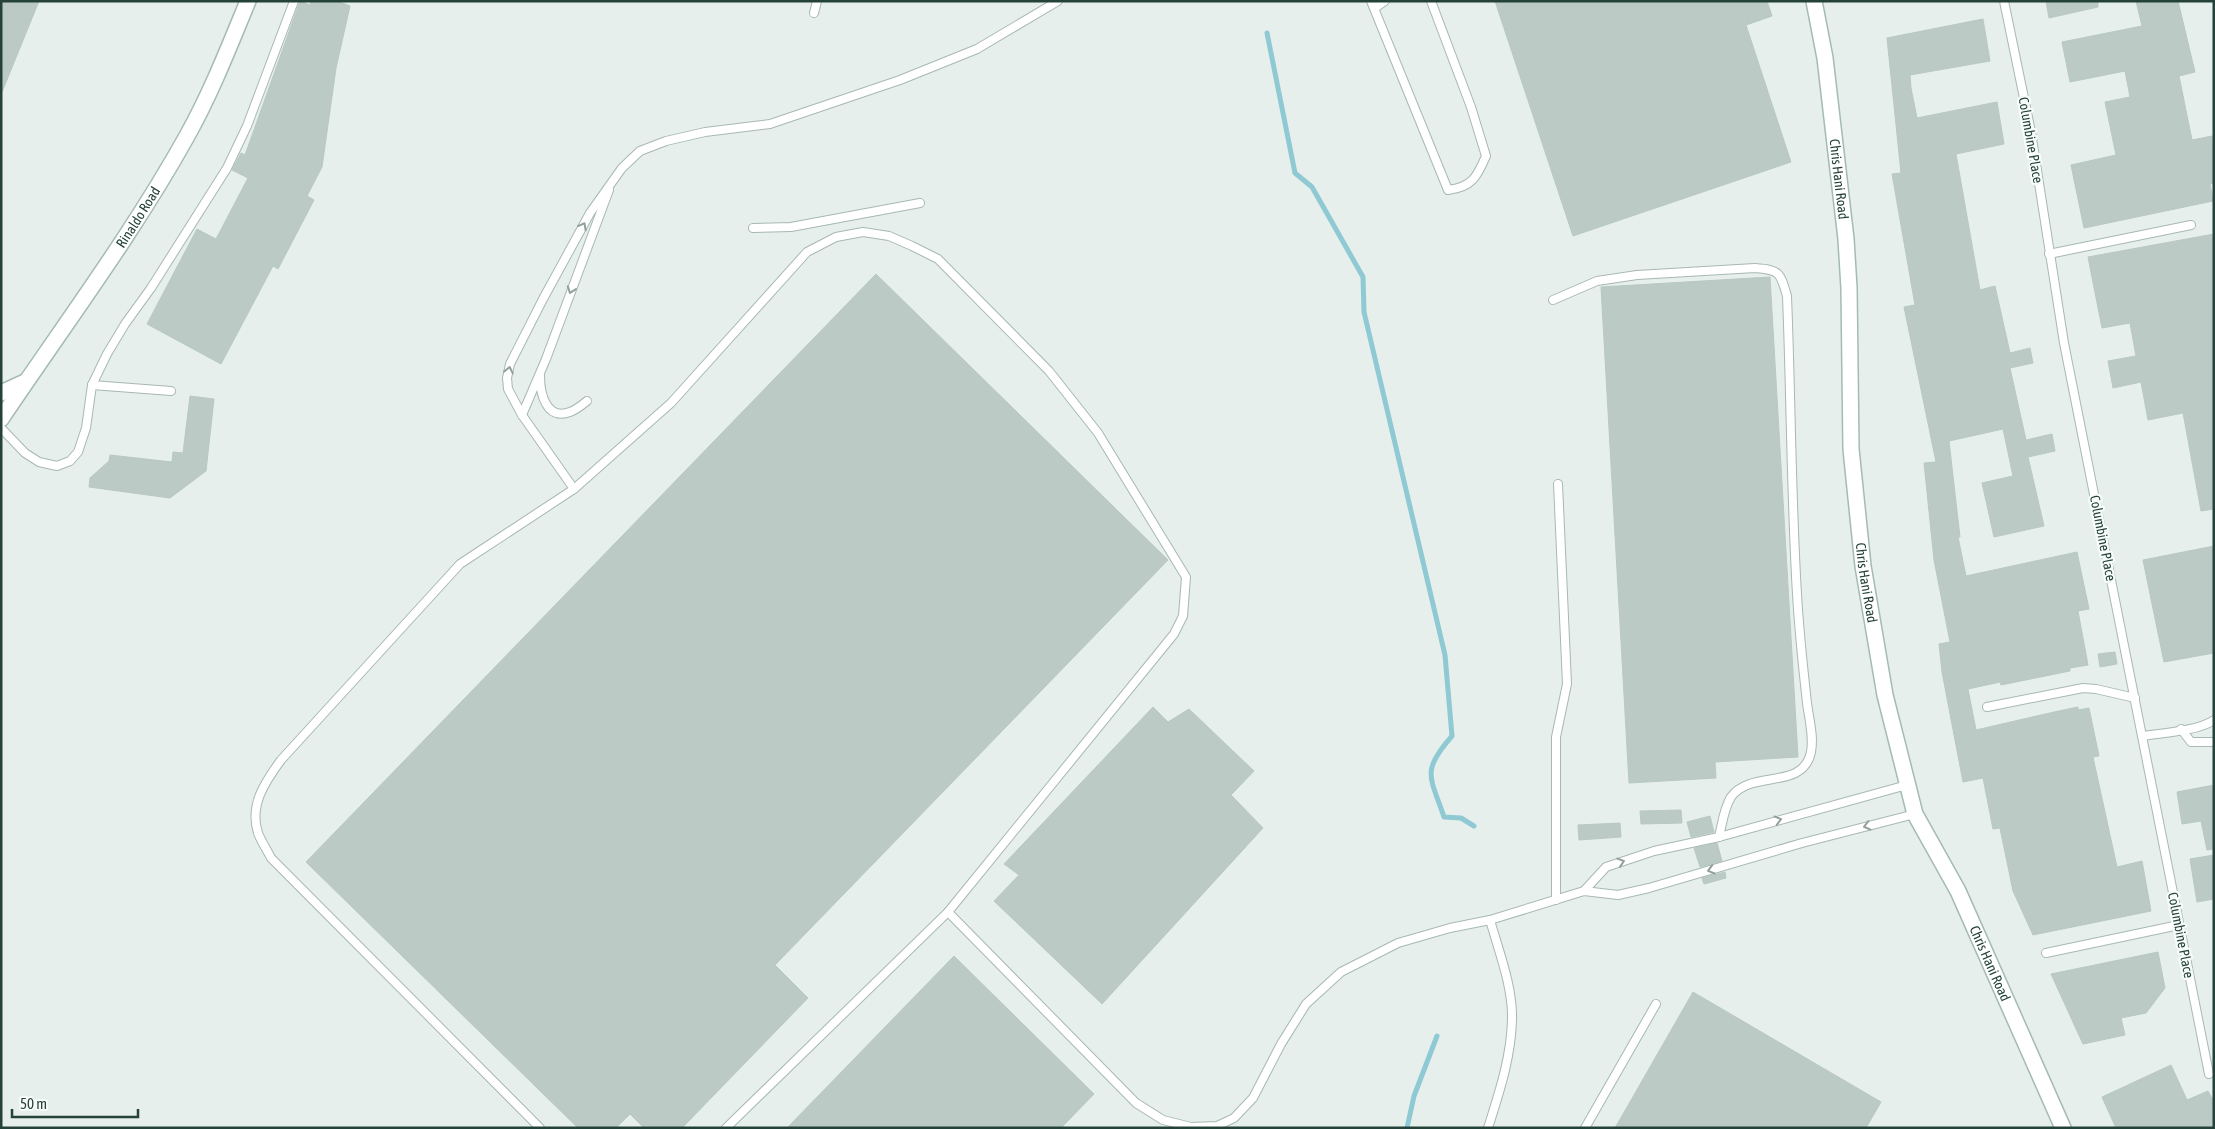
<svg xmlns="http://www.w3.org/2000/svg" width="2215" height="1129" viewBox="0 0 2215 1129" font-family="'Asap Condensed',sans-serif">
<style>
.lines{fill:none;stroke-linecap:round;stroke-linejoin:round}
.stream{stroke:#8ec9d4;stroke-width:5}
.building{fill:#bbcac4;stroke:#b8c9c2}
.lane-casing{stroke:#a8b8b2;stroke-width:10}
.secondary-casing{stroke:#a4bbb3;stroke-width:18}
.lane{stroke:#fff;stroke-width:8}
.secondary{stroke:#fff;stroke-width:15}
.oneway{stroke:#92a09c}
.labels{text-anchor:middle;stroke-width:4.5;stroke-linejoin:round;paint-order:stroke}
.street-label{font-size:14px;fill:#24423a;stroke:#f7fbf9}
</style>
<rect width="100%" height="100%" fill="#e6efeb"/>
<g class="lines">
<g class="stream">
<path d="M1267 33 1295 173 1312 187 1363 277 1364 312 1445 655 1452 736C1421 771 1430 776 1444 817L1461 818 1474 826"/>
<path d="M1407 1128 1414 1096 1437 1036"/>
</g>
</g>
<g class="building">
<path d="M1 1H39L2 92H1Z"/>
<path d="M300 1 310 5 311 1H337L350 6 336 68 322 167 307 196 314 200 278 269 273 266 221 364 147 324 197 229 216 239 248 178 232 170 241 153 245 155Z"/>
<path d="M1495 1H1767L1772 16 1746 25 1791 162 1573 236Z"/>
<path d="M2046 1H2098V7L2049 18Z"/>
<path d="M2136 1H2178L2195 72 2179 76 2192 140 2212 136 2214 183 2210 184 2213 201 2084 228 2071 165 2116 155 2105 102 2130 97 2125 71 2070 82 2062 42 2142 26Z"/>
<path d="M1983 19 1990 61 1910 75 1911 88 1917 118 1997 102 2004 144 1956 154 1980 290 1995 286 2010 353 2030 348 2033 363 2010 368 2026 440 2052 434 2055 451 2028 457 2044 526 1994 537 1982 483 2013 476 2003 429 1949 441 1960 537H1958L1966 576 2077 552 2089 609 2078 611 2088 665 2070 668V671L2001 685 2000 682 1968 689 1976 730 2054 712 2078 707V710L2089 708 2099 756 2093 757 2117 867 2142 861 2151 911 2033 935 2013 891 2000 828 1993 829 1983 778 1963 782 1942 672 1939 644 1950 642 1934 560 1924 463 1936 462 1904 307 1915 305 1892 174 1901 173 1887 38Z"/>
<path d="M2214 234V509L2201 511 2183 413 2148 420 2141 382 2113 388 2108 361 2136 356 2130 323 2102 328 2088 257Z"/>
<path d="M876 274 1168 560 775 965 808 998 682 1128H644L630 1114 616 1128H578L306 862Z"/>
<path d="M1770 277 1798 757 1715 762 1716 778 1629 783 1601 287Z"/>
<path d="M190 396 214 399 206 471 170 498 89 487 90 478 109 461 110 455 172 462 173 452 183 453Z"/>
<path d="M2214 546V653L2164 662 2143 560Z"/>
<path d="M2115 652 2117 664 2100 667 2098 654Z"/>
<path d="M1153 707 1168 722 1189 709 1254 771 1231 795 1263 828 1102 1004 994 901 1019 875 1004 864Z"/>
<path d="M2214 785V849L2207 850 2201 821 2182 824 2177 792Z"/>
<path d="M1681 810 1682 823 1641 824 1640 811Z"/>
<path d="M1710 816 1714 832 1691 837 1687 822Z"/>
<path d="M1620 823 1621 837 1579 840 1578 825Z"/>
<path d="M1717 843 1722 861 1700 867 1694 848Z"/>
<path d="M2214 855V899L2197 902 2190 859Z"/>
<path d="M1725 872 1726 878 1704 884 1702 878Z"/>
<path d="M2158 952 2165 988 2146 1013 2121 1018 2125 1035 2083 1044 2051 974Z"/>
<path d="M954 956 1094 1094 1061 1128H787Z"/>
<path d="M1693 992 1881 1102 1866 1128H1615Z"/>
<path d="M2171 1065 2187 1100 2208 1091 2214 1102V1128H2116L2102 1097Z"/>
</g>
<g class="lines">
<g class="lane-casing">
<g id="lane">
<path d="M1371 1 1448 190C1472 187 1477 177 1486 156L1471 107 1431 1"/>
<path d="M2004 1 2031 132 2064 343 2209 1074"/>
<path d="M1375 8 1385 1"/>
<path d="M814 13 817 1"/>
<path d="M753 228 791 227 920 203"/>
<path d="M2049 254 2191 225"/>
<path d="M1553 300 1597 281 1637 275 1755 268C1780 270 1780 272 1787 296 1791 395 1791 495 1797 594 1799 630 1803 667 1807 703 1809 719 1814 736 1811 752 1803 791 1751 769 1731 797 1724 808 1722 824 1719 837"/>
<path d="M540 376C540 393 546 421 570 412 576 410 582 405 587 401"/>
<path d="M92 385 171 391"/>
<path d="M522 415 546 359 609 190"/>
<path d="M1 428 25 453 39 462 57 466 70 461 78 452 86 428 92 385 107 354 125 324 151 288 227 168 247 126 294 1"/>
<path d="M574 489 522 415 508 389 507 378 510 364 543 299 590 213 622 168 640 151 666 141 705 132 770 124 900 80 977 49 1058 1"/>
<path d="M1987 707 2083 688 2096 689 2135 698"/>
<path d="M2181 729 2191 742H2214"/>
<path d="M2143 736C2162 733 2198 731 2214 720"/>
<path d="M1584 891 1606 867 1654 851 1719 837 1907 785"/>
<path d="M1556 900V737L1567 684 1558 484"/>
<path d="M948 912 1136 1103 1163 1120 1191 1127 1217 1126 1234 1118 1253 1098 1281 1044 1306 1004 1341 972 1398 943 1450 928 1490 920"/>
<path d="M2046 953 2179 925"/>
<path d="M540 1128 271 858C267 850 261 841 258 833 249 805 265 782 281 760L460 564 574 489 671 403 807 252 836 237 863 232 889 236 912 246 938 259 1049 371 1098 433 1186 577 1183 616 1174 634 948 912 726 1128"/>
<path d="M1488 1128C1499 1093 1511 1058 1512 1020 1513 987 1499 952 1490 920L1584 891 1618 895 1649 888 1802 843 1915 814"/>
<path d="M1585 1128 1656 1004"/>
</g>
</g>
<g class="secondary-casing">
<g id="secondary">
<path id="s1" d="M1814 1 1825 58 1846 239 1849 288 1851 449 1863 566 1885 695 1915 814 1958 891 2063 1128"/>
<path d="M1 393 25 382"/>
<path id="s2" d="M1 419C64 325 132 235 187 136 211 93 229 47 248 1"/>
</g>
</g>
<use href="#lane" class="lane"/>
<use href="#secondary" class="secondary"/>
</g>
<defs><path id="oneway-chevron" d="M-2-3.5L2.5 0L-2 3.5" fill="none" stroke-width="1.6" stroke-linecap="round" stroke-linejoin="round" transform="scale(1.25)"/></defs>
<g class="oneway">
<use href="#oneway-chevron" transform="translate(583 226) rotate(-62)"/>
<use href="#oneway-chevron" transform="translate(571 290) rotate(110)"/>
<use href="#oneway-chevron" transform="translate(509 370) rotate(-78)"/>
<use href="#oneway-chevron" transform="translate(1778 820) rotate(-15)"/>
<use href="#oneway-chevron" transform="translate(1867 826) rotate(166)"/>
<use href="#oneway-chevron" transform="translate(1621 862) rotate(-18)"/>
<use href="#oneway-chevron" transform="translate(1711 870) rotate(164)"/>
</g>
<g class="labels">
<g class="street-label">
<text transform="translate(2031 140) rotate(80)" y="5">Columbine Place</text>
<text dy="5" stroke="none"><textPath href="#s1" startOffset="180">Chris Hani Road</textPath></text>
<text dy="5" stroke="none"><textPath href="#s2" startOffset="244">Rinaldo Road</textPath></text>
<text transform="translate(2103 538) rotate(79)" y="5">Columbine Place</text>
<text dy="5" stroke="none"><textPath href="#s1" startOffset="585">Chris Hani Road</textPath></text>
<text transform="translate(2181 935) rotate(79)" y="5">Columbine Place</text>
<text dy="5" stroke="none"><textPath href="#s1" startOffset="989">Chris Hani Road</textPath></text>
</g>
</g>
<rect width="2215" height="1129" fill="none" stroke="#24423a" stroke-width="5"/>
<path d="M12 1109v8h126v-8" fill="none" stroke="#24423a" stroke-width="2.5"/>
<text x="20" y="1109" font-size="15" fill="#24423a" stroke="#f7fbf9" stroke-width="4" paint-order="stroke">50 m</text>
</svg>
